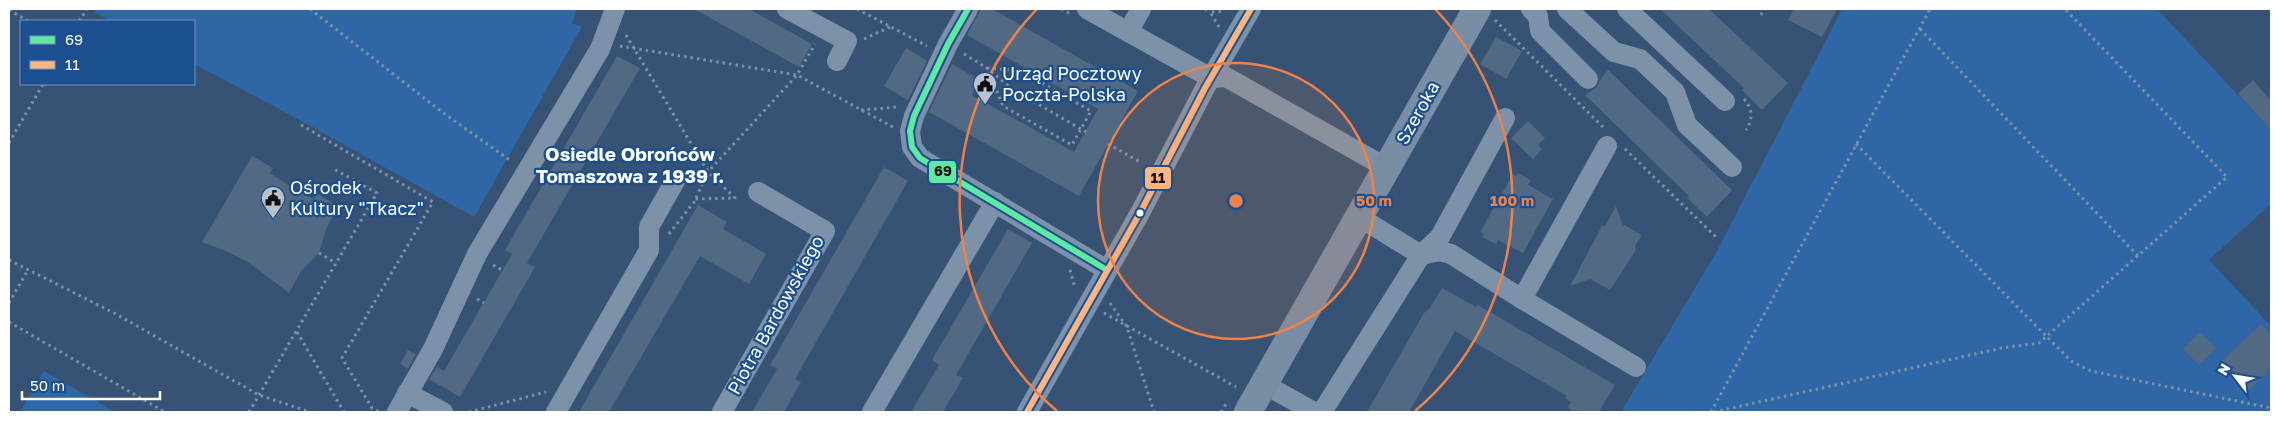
<svg xmlns="http://www.w3.org/2000/svg" width="2280" height="421" viewBox="0 0 2280 421" font-family="'Golos Text',sans-serif">
<style>
.green{fill:#2f66a5}
.building{fill:#526984}
.lines{fill:none;stroke-linecap:round;stroke-linejoin:round}
.path{stroke:#7d92a8;stroke-width:3;stroke-dasharray:2.5 4;stroke-linecap:butt}
.street{stroke:#7d92a8;stroke-width:20}
.secondary{stroke:#798da4;stroke-width:28}
.bus-1-casing{stroke:#1b4f8f;stroke-width:10}
.bus-2-casing{stroke:#1b4f8f;stroke-width:10}
.bus-1{stroke:#60e9a3;stroke-width:6}
.bus-2{stroke:#ffb580;stroke-width:6}
.ring{fill:none;stroke:#ee8249;stroke-width:2.5}
.bus-dot{fill:#fff;stroke:#1b4f8f;stroke-width:2}
.labels{text-anchor:middle;stroke-width:4.5;stroke-linejoin:round;paint-order:stroke}
.poi-label{font-size:18px;fill:#fff;stroke:#1b4f8f;text-anchor:start}
.street-label{font-size:18px;fill:#fff;stroke:#1b4f8f}
.neighbourhood-label{font-size:19px;font-weight:bold;fill:#fff;stroke:#1b4f8f}
.centre{fill:#ee8249;stroke:#1b4f8f;stroke-width:2.5}
.ring-label{font-size:15px;text-anchor:middle;font-weight:bold;fill:#ee8249;stroke:#1b4f8f;stroke-width:4.5;stroke-linejoin:round;paint-order:stroke}
.line-badge{stroke:#1b4f8f;stroke-width:2}
.pale-badge-label{font-size:14px;text-anchor:middle;font-weight:bold;fill:#111}
</style>
<rect width="100%" height="100%" fill="#365274"/>
<g class="green">
<path d="M96 9H577L572 23 582 27 474 217 296 118 194 64V21H111L94 12Z"/>
<path d="M1842 9H2157L2271 130V204L2209 260 2271 326V412H1621L1717 251Z"/>
<path d="M44 371 115 412H20Z"/>
</g>
<g class="building">
<path d="M694 9H749L812 44 799 67Z"/>
<path d="M981 9H992L1138 91 1079 196 929 112 952 64 980 80 972 95 1074 152 1098 109 967 35Z"/>
<path d="M1660 9H1709L1788 83 1762 110 1742 90 1744 88Z"/>
<path d="M1794 9H1837L1822 37 1788 20Z"/>
<path d="M1496 37 1522 51 1506 79 1480 64Z"/>
<path d="M906 48 927 61 908 100 884 86Z"/>
<path d="M617 56 640 68 527 263 535 267 460 397 429 379 437 367 444 371 512 254 505 250Z"/>
<path d="M1608 70 1732 190 1707 217 1687 198 1689 196 1585 95 1597 87 1600 80Z"/>
<path d="M2253 80 2271 101V130L2238 94Z"/>
<path d="M1528 121 1545 138 1538 145 1542 149 1533 159 1511 138Z"/>
<path d="M252 156 273 168 270 173 291 187 314 199 317 194 338 206 326 229 319 253 301 271 289 293 248 262 226 251 202 242Z"/>
<path d="M884 167 908 181 795 379 801 382 784 412H752L777 369 770 365Z"/>
<path d="M1518 173 1531 180 1528 185 1553 199 1523 253 1498 240 1496 244 1482 237 1484 234 1480 232 1513 174 1516 176Z"/>
<path d="M698 205 727 222 723 229 766 254 749 284 700 256 609 412H579Z"/>
<path d="M1616 206 1622 224 1642 235 1635 246 1636 250 1610 290 1590 279 1570 286 1602 226H1605Z"/>
<path d="M1008 229 1032 243 956 375 963 378 943 412H911L939 365 932 360Z"/>
<path d="M1442 288 1476 307 1478 305 1615 385 1599 412H1575L1568 408 1571 402 1565 398 1567 396 1455 331 1409 412H1367L1424 313 1430 308Z"/>
<path d="M2261 324 2271 335V369L2247 392 2220 363Z"/>
<path d="M2200 332 2216 348 2199 365 2183 349Z"/>
<path d="M408 350 416 354 408 369 400 364Z"/>
</g>
<g class="lines">
<g class="path">
<path d="M310 9 442 112 511 161"/>
<path d="M857 9 927 46"/>
<path d="M1061 9 1069 13"/>
<path d="M1205 9 1210 12"/>
<path d="M9 10 28 21"/>
<path d="M1761 15 1764 9"/>
<path d="M1495 20 1604 128"/>
<path d="M79 21 87 9"/>
<path d="M1219 27 1210 12 1225 11"/>
<path d="M1920 29 2139 257"/>
<path d="M626 35 708 172 735 198 695 199"/>
<path d="M864 39 890 27"/>
<path d="M620 46 797 75 893 127"/>
<path d="M964 54 987 68 1012 89 1086 132"/>
<path d="M987 68 1021 71 1091 111 1072 145 1003 106Z"/>
<path d="M1744 99C1753 109 1753 119 1746 130"/>
<path d="M861 110 897 107"/>
<path d="M301 125 433 202 342 358 372 408 379 412"/>
<path d="M9 143 43 84"/>
<path d="M1108 144 1142 163"/>
<path d="M1856 144 2071 361 2091 371 2271 408"/>
<path d="M1625 149 1716 237"/>
<path d="M669 234 694 202 708 172 797 75 815 44"/>
<path d="M319 253 336 263"/>
<path d="M9 260 114 313 259 395 310 412"/>
<path d="M493 265 502 270"/>
<path d="M1070 270 1075 288"/>
<path d="M477 299 484 303"/>
<path d="M9 303 28 270"/>
<path d="M1110 303 1127 327 1154 412"/>
<path d="M1104 313 1236 387"/>
<path d="M9 322 165 412"/>
<path d="M297 332 344 412"/>
<path d="M249 412 377 193 334 169"/>
<path d="M469 412 546 392"/>
<path d="M1221 412 1226 404"/>
<path d="M1711 412 1930 9"/>
<path d="M1714 412 2002 348 2039 343 2227 177 2065 9"/>
</g>
<g class="street">
<path d="M787 9 847 41 837 61"/>
<path d="M968 9 948 44 914 116 910 131 912 147 920 158 1107 270"/>
<path d="M1087 9 1211 78"/>
<path d="M1531 9 1538 16 1540 31 1588 79"/>
<path d="M1567 9 1614 52 1640 59 1675 92 1687 125 1732 167"/>
<path d="M1627 9 1725 101"/>
<path d="M1128 32 1141 9"/>
<path d="M1211 78 1226 77 1387 168"/>
<path d="M1359 217 1421 255 1440 251 1451 254 1522 299 1636 367"/>
<path d="M1522 299 1607 146"/>
<path d="M1264 384 1314 412"/>
<path d="M407 393 443 412"/>
<path d="M397 412 433 349 477 254 600 49 615 9"/>
<path d="M556 412 649 250V227L676 179"/>
<path d="M722 412 825 231 758 192"/>
<path d="M872 412 995 202"/>
<path d="M1027 412 1140 213 1205 88 1251 9"/>
<path d="M1322 412 1421 255 1440 237 1505 118"/>
</g>
<path class="secondary" d="M1248 412 1477 9"/>
<g class="bus-1-casing">
<path id="bus-1" d="M968 9 948 44 914 116 910 131 912 147 920 158 1107 270"/>
</g>
<g class="bus-2-casing">
<path id="bus-2" d="M1027 412 1140 213 1205 88 1251 9"/>
</g>
<use href="#bus-1" class="bus-1"/>
<use href="#bus-2" class="bus-2"/>
</g>
<circle cx="1236" cy="201" r="138" fill="#ee8249" fill-opacity=".12"/>
<g class="ring">
<circle cx="1236" cy="201" r="138"/>
<path d="M1057 411A276 276 0 0 1 1037 9M1435 9A276 276 0 0 1 1415 411"/>
</g>
<defs>
<g id="civic-pin" transform="scale(1.25)"><path d="M0 17L-7.5 6A9.5 9.5 0 1 1 7.5 6Z" fill="#b9c2ce" stroke="#1b4f8f"/><path d="M-.6-6.5H3V-4.5H.6V-3L4-1V1h2V6H-6V1h2V-1L-.6-3ZM-1.2 2.5V6h2.4V2.5Z" fill="#111"/></g>
</defs>
<g fill-rule="evenodd">
<use href="#civic-pin" x="985" y="84"/>
<use href="#civic-pin" x="273" y="198"/>
</g>
<circle class="bus-dot" cx="1140" cy="213" r="4.5"/>
<g class="labels">
<g class="poi-label">
<text x="1002" y="80">Urząd Pocztowy<tspan x="1002" dy="21">Poczta-Polska</tspan></text>
<text x="290" y="194">Ośrodek<tspan x="290" dy="21">Kultury "Tkacz"</tspan></text>
</g>
<g class="street-label">
<text transform="translate(1418 113) rotate(-61)" y="6">Szeroka</text>
<text transform="translate(776 315) rotate(-61)" y="6">Piotra Bardowskiego</text>
</g>
<g class="neighbourhood-label">
<text x="630" y="161">Osiedle Obrońców<tspan x="630" dy="22">Tomaszowa z 1939 r.</tspan></text>
</g>
</g>
<circle cx="1236" cy="201" r="8" class="centre"/>
<g class="ring-label">
<text x="1374" y="206">50 m</text>
<text x="1512" y="206">100 m</text>
</g>
<g class="line-badge">
<rect x="928" y="160" width="29" height="24" rx="5" fill="#60e9a3"/>
<rect x="1144" y="166" width="28" height="24" rx="5" fill="#ffb580"/>
</g>
<g class="pale-badge-label">
<text x="943" y="176">69</text>
<text x="1158" y="183">11</text>
</g>
<rect width="2280" height="421" fill="none" stroke="#ffffff" stroke-width="20"/>
<rect x="20" y="20" width="175" height="65" fill="#1b4f8f" stroke="#7695bc"/>
<rect x="30" y="36" width="25" height="8" fill="#60e9a3" stroke="#7695bc"/>
<text x="65" y="45" font-size="15" fill="#ffffff">69</text>
<rect x="30" y="61" width="25" height="8" fill="#ffb580" stroke="#7695bc"/>
<text x="65" y="70" font-size="15" fill="#ffffff">11</text>
<g transform="translate(2235 376) rotate(301)" stroke="#1b4f8f" stroke-width="4" paint-order="stroke">
<path d="M0-4L9 19L0 12L-9 19Z" fill="#ffffff"/>
<text y="-8" font-size="14" font-weight="bold" text-anchor="middle" fill="#ffffff">N</text>
</g>
<path d="M22 391v8h138v-8" fill="none" stroke="#ffffff" stroke-width="2.5"/>
<text x="30" y="391" font-size="15" fill="#ffffff" stroke="#1b4f8f" stroke-width="4" paint-order="stroke">50 m</text>
</svg>
